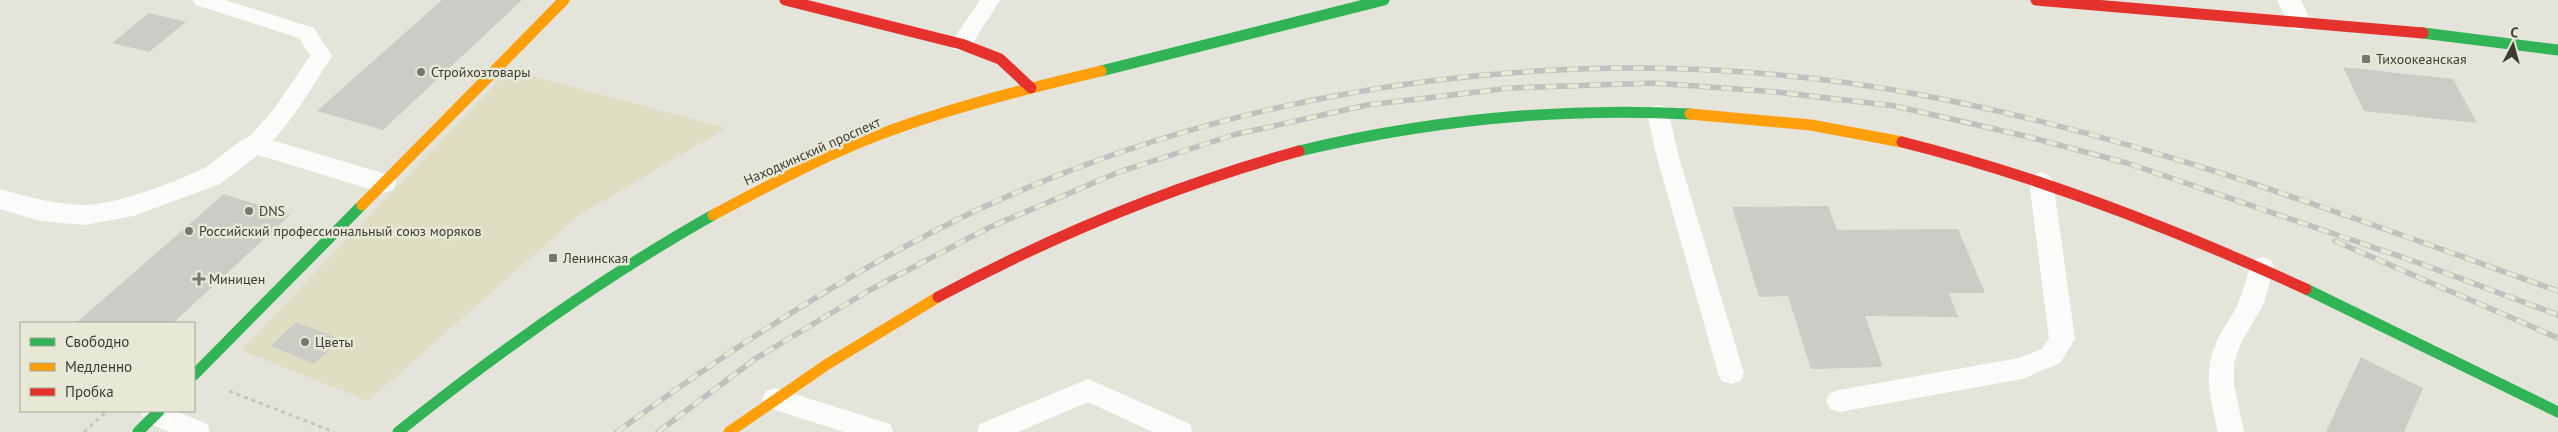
<svg xmlns="http://www.w3.org/2000/svg" width="2558" height="432" viewBox="0 0 2558 432" font-family="'PT Sans',sans-serif">
<style>
.green{fill:#dfdec2}
.building{fill:#ccccc6}
.lines{fill:none;stroke-linecap:round;stroke-linejoin:round}
.path{stroke:#c4c4c1;stroke-width:3;stroke-dasharray:4 4;stroke-linecap:butt}
.lane{fill:#fbfbfa;fill-rule:evenodd}
.street{fill:#fbfbfa;fill-rule:evenodd}
.fast{stroke:#30b455;stroke-width:11}
.slow{stroke:#ff9f0a;stroke-width:11}
.jam{stroke:#e5322d;stroke-width:11}
.rail-casing{stroke:#c0c0be;stroke-width:5.5}
.rail{stroke:#e8e8d7;stroke-width:4;stroke-dasharray:11;stroke-linecap:butt}
.poi-dot{fill:#777770;stroke:#e8e8d7;stroke-width:2}
.labels{text-anchor:middle;stroke-width:5;stroke-linejoin:round;paint-order:stroke}
.poi-label{font-size:14px;fill:#3d3d36;stroke:#e8e8d7;text-anchor:start}
.street-label{font-size:14px;fill:#3d3d36;stroke:#e8e8d7}
</style>
<rect width="100%" height="100%" fill="#e4e4db"/>
<path class="green" d="M509 70 726 128 578 216 368 401 241 350Z"/>
<g class="building">
<path d="M442 0H522L383 130 317 111Z"/>
<path d="M149 13 186 22 149 52 112 43Z"/>
<path d="M2343 67 2453 79 2477 123 2364 111Z"/>
<path d="M224 194 290 215 173 323H76Z"/>
<path d="M1828 206 1837 230 1958 229 1985 293H1949L1958 317 1865 316 1883 367 1811 369 1788 296 1759 297 1732 207Z"/>
<path d="M296 322 340 339 314 364 271 346Z"/>
<path d="M2361 357 2423 388 2404 432H2326Z"/>
</g>
<g class="lines">
<g class="path">
<path d="M229 391 334 432"/>
<path d="M84 432 107 411"/>
</g>
<g class="lane">
<path d="M193 0H225L314 28 332 56C318 78 282 139 261 150 256 153 251 151 246 150L243 144 274 109 310 56 299 38 196 5Z"/>
<path d="M980 0H1000L969 49 961 51 953 49 950 44Z"/>
<path d="M1658 105 1666 107 1669 113 1678 154 1744 373 1740 381 1731 384 1722 381 1718 373 1656 154 1647 113 1650 107Z"/>
<path d="M2041 172 2049 175 2053 181 2075 339 2060 363 2022 379 1839 412 1830 409 1826 401 1830 393 1839 390 2019 358 2042 349 2049 338 2029 181 2033 175Z"/>
<path d="M2262 257 2271 260 2274 267 2264 303 2240 345 2234 364V384L2244 432H2218C2211 401 2202 371 2217 341 2223 327 2234 315 2239 301 2245 287 2247 273 2253 260Z"/>
<path d="M1088 379 1190 424 1193 432H1153L1088 402 1018 432H977L980 424Z"/>
<path d="M775 388 890 424 893 432H844L766 407 762 399 766 391Z"/>
<path d="M143 411H176L207 424 210 432H169L146 422 142 414Z"/>
</g>
<g class="street">
<path d="M2277 0H2301L2311 22 2308 28 2299 30 2290 28Z"/>
<path d="M254 135 393 176 396 183 393 190 383 193 258 155 220 184 133 216 84 225 40 221 0 209V189C27 197 54 204 83 205 114 205 171 184 200 170 220 161 233 141 254 135Z"/>
</g>
<g class="fast">
<path d="M2423 33 2558 50"/>
<path d="M1101 71 1384 0"/>
<path d="M1299 151C1429 120 1557 107 1690 114"/>
<path d="M2306 289 2558 412"/>
<path d="M194 375 362 205"/>
<path d="M138 432 159 411"/>
<path d="M398 432C498 352 601 278 713 215"/>
</g>
<g class="slow">
<path d="M1690 114 1811 125 1902 142"/>
<path d="M362 205 564 0"/>
<path d="M713 215C762 189 812 162 863 141 940 110 1021 90 1101 71"/>
<path d="M729 432 826 365 938 297"/>
</g>
<g class="jam">
<path d="M785 0 961 44 1000 59 1031 88"/>
<path d="M2036 0 2423 33"/>
<path d="M1902 142C2042 177 2175 229 2306 289"/>
<path d="M938 297C1054 235 1172 186 1299 151"/>
</g>
<g class="rail-casing">
<g id="rail">
<path d="M2335 241 2558 338"/>
<path d="M617 432C731 348 849 271 977 210 1265 76 1605 36 1916 94 2137 135 2348 216 2558 291"/>
<path d="M658 432 755 359 868 291 990 227 1119 172 1233 135 1367 105 1511 88 1654 83 1777 92 1895 106 2025 136 2127 163 2419 263 2558 315"/>
</g>
</g>
<use href="#rail" class="rail"/>
</g>
<g class="poi-dot">
<rect x="2361" y="54" width="10" height="10" rx="2.5"/>
<circle cx="421" cy="72" r="5"/>
<circle cx="249" cy="211" r="5"/>
<circle cx="189" cy="231" r="5"/>
<rect x="548" y="253" width="10" height="10" rx="2.5"/>
<path d="M196.5 271.5h5v5h5v5h-5v5h-5v-5h-5v-5h5z"/>
<circle cx="305" cy="342" r="5"/>
</g>
<g class="labels">
<g class="poi-label">
<text x="2376" y="64">Тихоокеанская</text>
<text x="431" y="77">Стройхозтовары</text>
<text x="259" y="216">DNS</text>
<text x="199" y="236">Российский профессиональный союз моряков</text>
<text x="563" y="263">Ленинская</text>
<text x="209" y="284">Миницен</text>
<text x="315" y="347">Цветы</text>
</g>
<g class="street-label">
<text transform="translate(812 151) rotate(-24)" y="5">Находкинский проспект</text>
</g>
</g>
<rect x="20" y="322" width="175" height="90" fill="#e8e8d7" stroke="#a4a497"/>
<rect x="30" y="338" width="25" height="8" fill="#30b455" stroke="#a4a497"/>
<text x="65" y="347" font-size="15" fill="#3d3d36">Свободно</text>
<rect x="30" y="363" width="25" height="8" fill="#ff9f0a" stroke="#a4a497"/>
<text x="65" y="372" font-size="15" fill="#3d3d36">Медленно</text>
<rect x="30" y="388" width="25" height="8" fill="#e5322d" stroke="#a4a497"/>
<text x="65" y="397" font-size="15" fill="#3d3d36">Пробка</text>
<g transform="translate(2513 45) rotate(6)" stroke="#e8e8d7" stroke-width="4" paint-order="stroke">
<path d="M0-4L9 19L0 12L-9 19Z" fill="#3d3d36"/>
<text y="-8" font-size="14" font-weight="bold" text-anchor="middle" fill="#3d3d36">С</text>
</g>
</svg>
